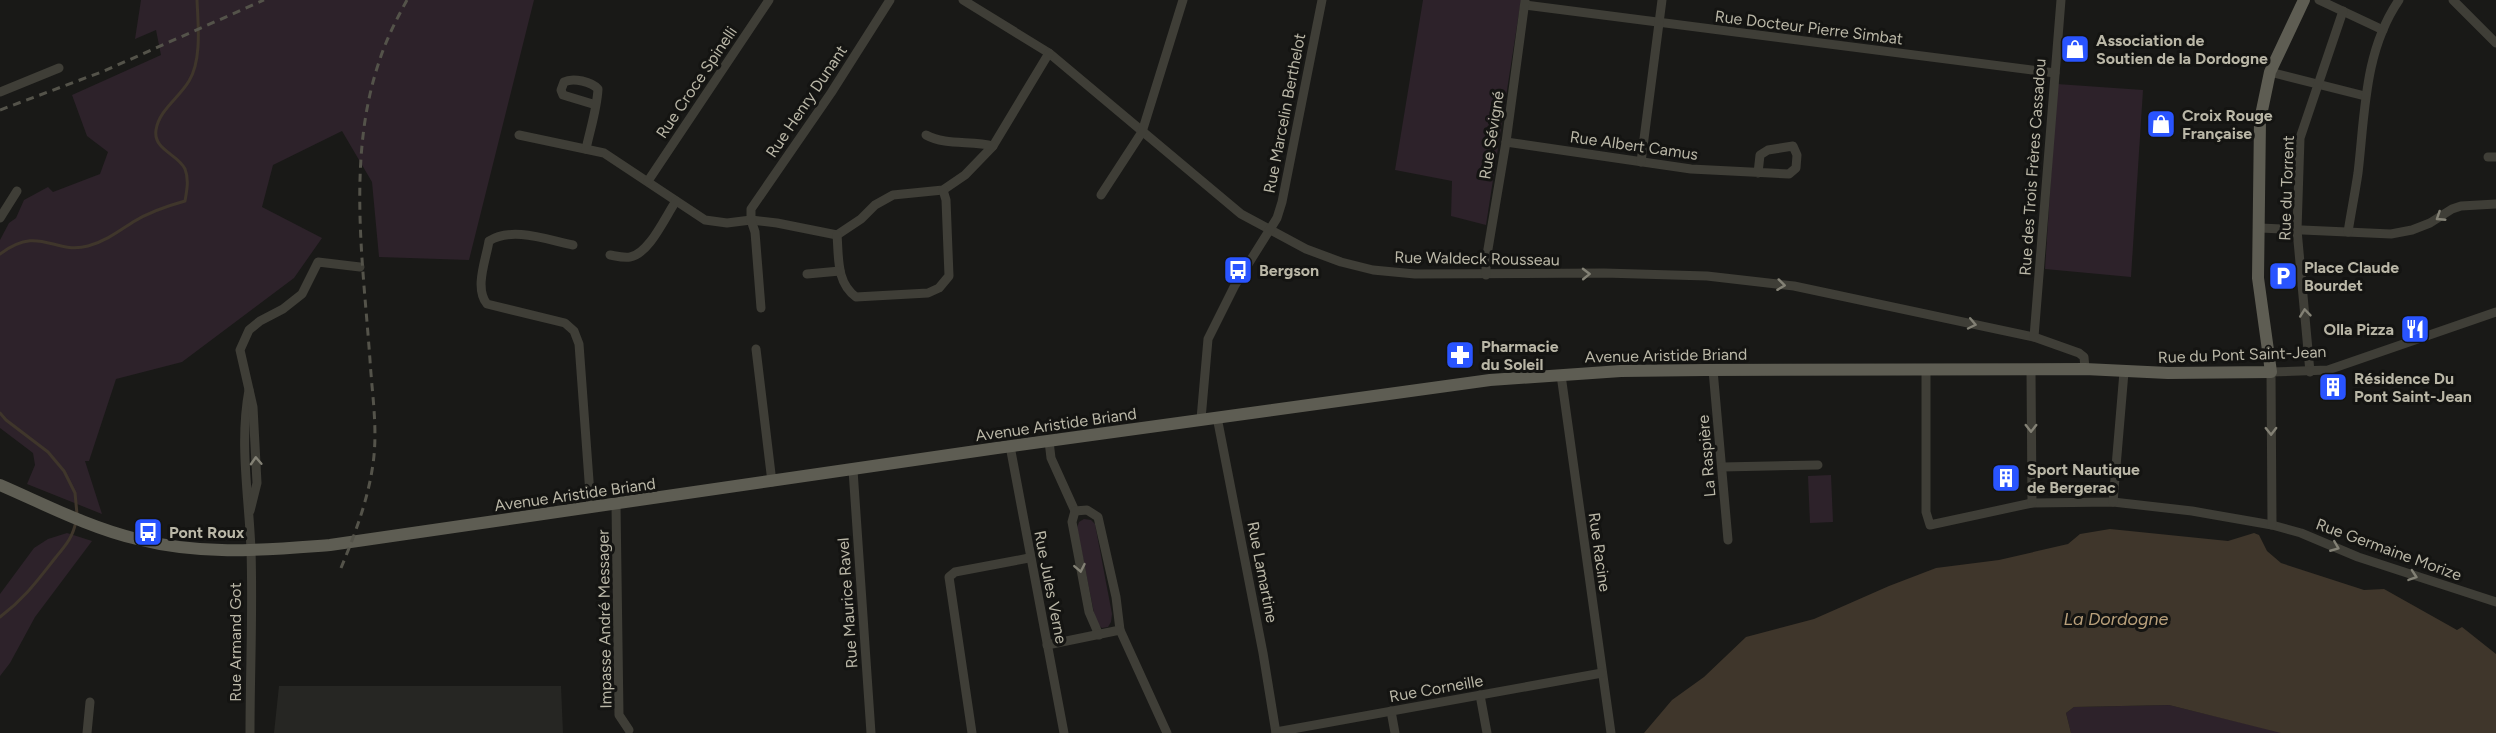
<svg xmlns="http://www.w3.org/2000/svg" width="2496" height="733" viewBox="0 0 2496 733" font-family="Figtree,sans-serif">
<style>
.built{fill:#262623}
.green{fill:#2d222a}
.water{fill:#3f362b}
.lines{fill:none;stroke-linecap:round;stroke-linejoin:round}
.stream{stroke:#3f362b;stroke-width:3}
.minor{stroke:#3f3e37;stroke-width:9}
.major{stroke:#5e5d53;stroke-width:12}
.rail{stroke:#54534a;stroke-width:3;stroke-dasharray:8 6;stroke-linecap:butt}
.oneway{stroke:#838175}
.labels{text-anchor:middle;stroke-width:6;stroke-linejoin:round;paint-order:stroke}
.street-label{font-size:16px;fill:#bab7a7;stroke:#141412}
.poi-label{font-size:16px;font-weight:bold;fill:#bab7a7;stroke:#141412;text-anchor:start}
.water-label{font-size:18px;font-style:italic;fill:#b9a07b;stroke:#141412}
</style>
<rect width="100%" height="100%" fill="#191917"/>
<path class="built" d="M279 686H561L563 733H274Z"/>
<g class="green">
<path d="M141 0H534L469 260 379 257 372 182 342 131 273 165 262 207 322 238 294 278 182 362 116 379 89 461H85L102 514 27 484 35 465 33 453 0 428V240L9 223 16 218 24 200 48 187 53 192 100 174 108 152 87 136 72 95 161 55 156 30 135 39Z"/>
<path d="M1423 0H1521L1486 225 1451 216 1452 181 1395 170Z"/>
<path d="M2057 84 2143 90 2131 277 2045 269Z"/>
<path d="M1831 475 1833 522 1810 523 1808 476Z"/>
<path d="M1084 519 1091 520 1095 524 1112 614 1111 622 1108 627 1102 628 1096 623 1077 528 1079 522Z"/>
<path d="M67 533 92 541 35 617 10 663 0 676V594L34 548 48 539Z"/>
<path d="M2169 705 2280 732 2281 733H2071L2066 713 2074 707Z"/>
</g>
<path class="water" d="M2110 529 2228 541 2254 533 2259 535 2267 551 2281 563 2364 590 2384 589 2457 630 2462 627 2496 654V733H2281L2169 705 2074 707 2066 713 2071 733H1644L1672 700 1704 677 1746 637 1814 619 1889 586 1936 568 1999 560 2068 544 2080 534Z"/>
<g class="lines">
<g class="stream">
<path d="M0 254C40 224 53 255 88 246 106 241 119 231 133 222 149 212 167 206 185 201 187 190 189 179 185 169 178 154 153 150 156 130 159 110 179 98 189 81 202 60 198 24 197 0"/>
<path d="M0 413 6 420 48 452 64 471 75 493 77 514"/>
<path d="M0 617C25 598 37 581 56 557 66 545 73 537 76 521"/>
</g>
<g class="minor">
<path d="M963 0 1049 53 1241 214 1306 249 1341 262 1373 270 1415 274 1604 273 1707 276 1794 286 2034 337 2079 353 2084 357 2085 369"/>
<path d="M2319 0 2383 30"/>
<path d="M2453 0 2496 43"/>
<path d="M1525 5 2055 73"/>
<path d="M2270 72 2365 96"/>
<path d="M0 92 59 68"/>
<path d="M519 135 604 153 705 220 727 223 751 220 777 223 837 235 861 219 875 205 893 195 943 190 965 175 993 146 1049 53"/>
<path d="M926 135C946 146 972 140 993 146"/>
<path d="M1506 142 1691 169 1789 174 1796 168 1797 155 1793 146 1768 150 1760 155 1758 173"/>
<path d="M586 149C590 130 597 109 598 89 592 82 573 77 564 82L561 90 563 95 596 105"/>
<path d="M2488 157H2496"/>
<path d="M1641 162 1662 0"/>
<path d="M648 181 769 0"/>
<path d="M1101 195 1142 132 1183 0"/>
<path d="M0 218 17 191"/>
<path d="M2260 228 2391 234 2412 230 2430 223 2452 209 2461 206 2496 204"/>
<path d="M2348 232C2351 213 2355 193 2358 173 2365 114 2364 51 2399 0"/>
<path d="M837 235C839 258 836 282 856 297L928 293 939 288 949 276 946 200 943 190"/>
<path d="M573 245C548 240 512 226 489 241 486 260 474 288 487 304L565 323 574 331 579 344 591 508"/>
<path d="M610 255C616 256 623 258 630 257 649 254 665 217 676 201"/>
<path d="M807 274 840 271"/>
<path d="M1486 275V261L1506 142 1525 1"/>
<path d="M761 308 755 232 751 220V209L831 93 890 0"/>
<path d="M2034 337 2061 0"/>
<path d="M756 349 772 482"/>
<path d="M1926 369V512L1930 525 2032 503 2113 502 2192 511 2272 525 2301 533 2358 557 2496 602"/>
<path d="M1713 370 1728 540"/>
<path d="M2031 370 2032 503"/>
<path d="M2310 372 2297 230 2300 138 2343 11"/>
<path d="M1561 375 1611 733"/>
<path d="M249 390C239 443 249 497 251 550 253 611 250 672 250 733"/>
<path d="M1217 417 1263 653 1276 733"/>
<path d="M1201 419 1208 339 1235 285 1277 218 1282 202 1322 0"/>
<path d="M1049 441 1051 458 1075 511 1087 510 1098 517 1116 597 1120 630"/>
<path d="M1010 446 1064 733"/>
<path d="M1722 467 1818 465"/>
<path d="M853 470 871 733"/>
<path d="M2113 502 2124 372"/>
<path d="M616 505 619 715 629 730"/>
<path d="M250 511 257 483 253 407 240 350 249 330 260 321 283 309 302 294 318 262 360 267"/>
<path d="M1075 511 1072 522 1089 612 1099 635"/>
<path d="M2272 525 2271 372 2328 370 2496 312"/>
<path d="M1047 645 1120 630 1167 733"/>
<path d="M1480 695 1487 733"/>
<path d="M1391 711 1395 733"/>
<path d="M1276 732 1602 673"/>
<path d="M87 733 90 702"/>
<path d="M972 733 949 577 955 572 1029 558"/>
</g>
<path class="major" d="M0 485C44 504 90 528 137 539 203 556 263 550 330 545L997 448 1490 380 1621 371 1705 370 2085 369 2168 373 2271 372 2258 278 2260 120 2270 72 2304 0"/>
<g class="rail">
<path d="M0 110 104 71 264 0"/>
<path d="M341 568C355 534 368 500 373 464 378 429 372 394 370 360 363 262 347 157 379 62 386 40 396 20 407 0"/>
</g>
</g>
<defs><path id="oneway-chevron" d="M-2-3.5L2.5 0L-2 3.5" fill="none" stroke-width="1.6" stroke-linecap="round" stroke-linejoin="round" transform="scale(1.5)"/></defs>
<g class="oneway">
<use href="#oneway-chevron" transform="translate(2440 217) rotate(147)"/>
<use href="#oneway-chevron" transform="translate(1586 274) rotate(-1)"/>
<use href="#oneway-chevron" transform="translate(1781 285) rotate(7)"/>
<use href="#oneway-chevron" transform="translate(2305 313) rotate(-96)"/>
<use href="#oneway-chevron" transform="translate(1972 324) rotate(12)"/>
<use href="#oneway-chevron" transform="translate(2031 428) rotate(90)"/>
<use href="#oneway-chevron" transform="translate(2271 431) rotate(89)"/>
<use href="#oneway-chevron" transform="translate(256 461) rotate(-93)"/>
<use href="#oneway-chevron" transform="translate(2335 547) rotate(22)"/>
<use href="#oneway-chevron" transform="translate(1080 568) rotate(79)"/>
<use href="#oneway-chevron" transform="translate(2413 576) rotate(19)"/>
</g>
<defs>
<g id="shop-square" transform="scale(1.5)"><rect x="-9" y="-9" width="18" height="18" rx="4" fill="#2954ff" stroke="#141412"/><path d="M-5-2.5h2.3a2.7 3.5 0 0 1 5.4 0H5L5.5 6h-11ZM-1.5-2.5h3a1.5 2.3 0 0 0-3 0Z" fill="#fff"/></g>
<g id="bus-square" transform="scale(1.5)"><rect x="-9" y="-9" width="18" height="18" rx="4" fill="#2954ff" stroke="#141412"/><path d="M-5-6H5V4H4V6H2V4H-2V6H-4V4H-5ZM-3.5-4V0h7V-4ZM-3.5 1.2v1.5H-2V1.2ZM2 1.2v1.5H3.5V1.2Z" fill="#fff"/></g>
<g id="parking-square" transform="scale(1.5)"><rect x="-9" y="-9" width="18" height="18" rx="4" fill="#2954ff" stroke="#141412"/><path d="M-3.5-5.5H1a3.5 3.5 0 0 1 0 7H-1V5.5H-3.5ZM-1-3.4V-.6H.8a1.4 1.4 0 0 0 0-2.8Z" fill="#fff"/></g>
<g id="restaurant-square" transform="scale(1.5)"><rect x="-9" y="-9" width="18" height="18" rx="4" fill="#2954ff" stroke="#141412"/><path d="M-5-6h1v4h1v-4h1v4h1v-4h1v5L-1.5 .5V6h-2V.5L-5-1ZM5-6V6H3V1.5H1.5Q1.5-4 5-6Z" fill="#fff"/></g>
<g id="pharmacy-square" transform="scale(1.5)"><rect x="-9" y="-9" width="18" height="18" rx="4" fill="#2954ff" stroke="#141412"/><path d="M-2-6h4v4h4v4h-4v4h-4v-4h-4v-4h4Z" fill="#fff"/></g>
<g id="building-square" transform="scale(1.5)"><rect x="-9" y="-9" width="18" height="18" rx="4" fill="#2954ff" stroke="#141412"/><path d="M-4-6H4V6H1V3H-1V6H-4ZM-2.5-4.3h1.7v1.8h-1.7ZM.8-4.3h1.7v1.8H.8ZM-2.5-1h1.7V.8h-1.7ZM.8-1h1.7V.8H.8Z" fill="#fff"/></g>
</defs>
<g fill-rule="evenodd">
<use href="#shop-square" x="2075" y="49"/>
<use href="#shop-square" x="2161" y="124"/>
<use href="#bus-square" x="1238" y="270"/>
<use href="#parking-square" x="2283" y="276"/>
<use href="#restaurant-square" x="2415" y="329"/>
<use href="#pharmacy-square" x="1460" y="355"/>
<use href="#building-square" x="2333" y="387"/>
<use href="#building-square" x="2006" y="478"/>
<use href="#bus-square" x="148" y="532"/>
</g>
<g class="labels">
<g class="street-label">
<text transform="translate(1809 27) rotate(7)" y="6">Rue Docteur Pierre Simbat</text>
<text transform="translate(696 82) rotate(-56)" y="6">Rue Croce Spinelli</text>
<text transform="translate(806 101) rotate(-56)" y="6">Rue Henry Dunant</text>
<text transform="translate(1284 113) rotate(-79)" y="6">Rue Marcelin Berthelot</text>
<text transform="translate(1491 135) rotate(-81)" y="6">Rue Sévigné</text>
<text transform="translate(1634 145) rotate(8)" y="6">Rue Albert Camus</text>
<text transform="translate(2032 167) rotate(-86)" y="6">Rue des Trois Frères Cassadou</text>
<text transform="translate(2286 188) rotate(-88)" y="6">Rue du Torrent</text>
<text transform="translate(1477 258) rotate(1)" y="6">Rue Waldeck Rousseau</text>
<text transform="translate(2242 354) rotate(-2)" y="6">Rue du Pont Saint-Jean</text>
<text transform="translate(1666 355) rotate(-1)" y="6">Avenue Aristide Briand</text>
<text transform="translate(1056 424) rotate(-8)" y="6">Avenue Aristide Briand</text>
<text transform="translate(1706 456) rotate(-95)" y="6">La Raspière</text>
<text transform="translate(575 494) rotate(-8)" y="6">Avenue Aristide Briand</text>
<text transform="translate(2389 549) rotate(20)" y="6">Rue Germaine Morize</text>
<text transform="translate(1600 552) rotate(82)" y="6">Rue Racine</text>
<text transform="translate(1263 572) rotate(79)" y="6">Rue Lamartine</text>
<text transform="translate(1051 587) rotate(79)" y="6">Rue Jules Verne</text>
<text transform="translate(847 603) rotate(-94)" y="6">Rue Maurice Ravel</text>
<text transform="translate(604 619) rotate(-91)" y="6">Impasse André Messager</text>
<text transform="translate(235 642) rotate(-90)" y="6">Rue Armand Got</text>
<text transform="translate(1436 688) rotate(-10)" y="6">Rue Corneille</text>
</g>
<g class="poi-label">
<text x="2096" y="46">Association de<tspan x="2096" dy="18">Soutien de la Dordogne</tspan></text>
<text x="2182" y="121">Croix Rouge<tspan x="2182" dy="18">Française</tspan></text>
<text x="2304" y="273">Place Claude<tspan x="2304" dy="18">Bourdet</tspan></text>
<text x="1259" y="276">Bergson</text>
<text x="2394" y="335" text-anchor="end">Olla Pizza</text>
<text x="1481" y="352">Pharmacie<tspan x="1481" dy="18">du Soleil</tspan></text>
<text x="2354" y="384">Résidence Du<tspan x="2354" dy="18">Pont Saint-Jean</tspan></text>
<text x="2027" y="475">Sport Nautique<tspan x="2027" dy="18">de Bergerac</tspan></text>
<text x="169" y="538">Pont Roux</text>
</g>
<g class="water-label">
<text x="2116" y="625">La Dordogne</text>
</g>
</g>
</svg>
